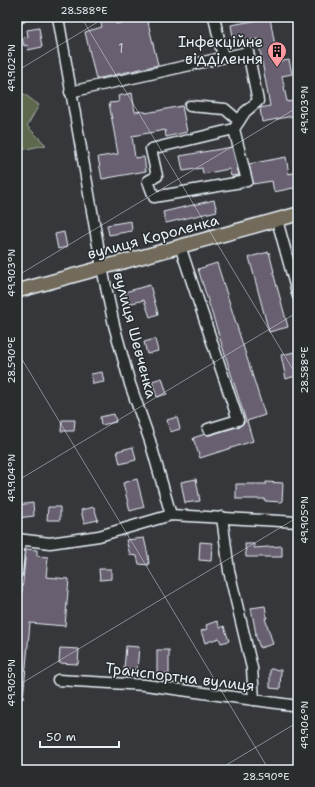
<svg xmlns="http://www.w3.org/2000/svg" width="315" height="787" viewBox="0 0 315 787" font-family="'Shantell Sans',sans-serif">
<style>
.green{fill:#5d674e;stroke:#a2aca3}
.building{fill:#675f6f;stroke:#e8f1f8}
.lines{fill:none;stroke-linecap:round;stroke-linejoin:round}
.minor-casing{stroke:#e8f1f8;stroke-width:13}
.major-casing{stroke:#e8f1f8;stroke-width:16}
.minor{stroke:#2a2d2e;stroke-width:10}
.major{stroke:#726b5a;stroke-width:13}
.ticks{fill:none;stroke:#e8f1f8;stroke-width:1;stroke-opacity:0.45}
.labels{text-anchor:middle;stroke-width:3;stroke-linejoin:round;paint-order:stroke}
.number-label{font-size:13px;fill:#c8ccd6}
.poi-label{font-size:15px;fill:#e8f1f8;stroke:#2a2d2e;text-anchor:end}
.street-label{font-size:15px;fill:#e8f1f8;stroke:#2a2d2e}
.neatline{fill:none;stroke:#e8f1f8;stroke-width:1.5}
.ticks-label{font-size:10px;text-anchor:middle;fill:#e8f1f8}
</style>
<rect width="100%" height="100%" fill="#36373b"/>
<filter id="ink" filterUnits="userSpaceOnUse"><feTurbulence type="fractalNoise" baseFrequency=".025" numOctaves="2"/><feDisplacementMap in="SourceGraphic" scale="8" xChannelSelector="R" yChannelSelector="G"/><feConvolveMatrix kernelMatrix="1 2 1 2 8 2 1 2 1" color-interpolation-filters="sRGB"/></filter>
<g filter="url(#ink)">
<path class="green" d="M17 93 24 94 39 105 27 126 46 145 21 150 17 153Z"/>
<g class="building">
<path d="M99 17H115L116 24 147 18 158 65 96 79 85 32 102 27Z"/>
<path d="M270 18 278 62 289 60 292 74 282 76 287 102 298 100V115L262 122 260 108 270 106 258 39 234 43 231 25Z"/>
<path d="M39 28 42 47 28 50 27 45 24 46 22 38 28 37 27 30Z"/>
<path d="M132 93 135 112 142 111 143 112H146V113L182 106 187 132 166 137 165 130 132 136 135 158 144 157 146 171 102 179 98 157 118 154 109 103 119 102 118 96Z"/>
<path d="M232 147 239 175 231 176 229 169 203 174 202 168 183 171 180 156Z"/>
<path d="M286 157 289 174 298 172V187L274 192 272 181 253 184 249 164Z"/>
<path d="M214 200 217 211 166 223 163 212Z"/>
<path d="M131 221 132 231 109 235 107 225Z"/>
<path d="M64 232 67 247 58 249 55 234Z"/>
<path d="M269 252 274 272H273L288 327 269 332 249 257Z"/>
<path d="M217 263 265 415 247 421 253 441 200 458 193 438 205 434 210 435 240 426 246 421 198 269Z"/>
<path d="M150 285 158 314 150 317 144 300 128 304 125 292Z"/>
<path d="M155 339 158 351 147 354 144 342Z"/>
<path d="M295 352 298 364V375L286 379 281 355Z"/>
<path d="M102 372 104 382 93 384 91 374Z"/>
<path d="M162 378 167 394 157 397 152 381Z"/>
<path d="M114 414 116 422 101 425 100 417Z"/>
<path d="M177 417 180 429 170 432 167 420Z"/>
<path d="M62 420H75L74 431H61Z"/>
<path d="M133 447 136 460 120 464 117 451Z"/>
<path d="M137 479 144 507 130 511 123 483Z"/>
<path d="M196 479 200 501 185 503 181 482Z"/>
<path d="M266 482 283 483 282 502 265 501V499H236V484H266Z"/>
<path d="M33 503 34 516 17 518V505Z"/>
<path d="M48 507H60V520H47Z"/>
<path d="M94 507 98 520 84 523 81 510Z"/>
<path d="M144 538 148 555 149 565 139 564 137 556 130 555 126 540Z"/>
<path d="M200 542 212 543 211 561 199 560Z"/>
<path d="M245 544H254V548L282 546V557H246Z"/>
<path d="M26 549 37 550V556L48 557 46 577 69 579 65 626 30 623 23 699 17 698V644Z"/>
<path d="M99 569H111V579L100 580Z"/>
<path d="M265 606 267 618H265L273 644 260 648 255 634H256L251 608Z"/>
<path d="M217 621 220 628 224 626 229 641 221 643 219 638 205 643 201 631 207 629 206 625Z"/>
<path d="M126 646 139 647 137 670 124 669Z"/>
<path d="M60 648 79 649 78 664 59 663Z"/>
<rect x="157" y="650" width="12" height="24"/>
<path d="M270 669 281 670 280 689 270 688Z"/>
</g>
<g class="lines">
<g class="minor-casing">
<g id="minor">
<path d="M58 17 102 268 114 325 130 384 150 441 171 515"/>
<path d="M214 17 223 57"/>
<path d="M17 18 21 17"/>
<path d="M70 92 248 52 258 101 245 112 234 129 247 181 154 197 148 181 157 176 151 149 234 129"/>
<path d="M190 106 225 109 239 121"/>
<path d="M277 220 298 296"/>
<path d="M180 246 238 420 208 429"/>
<path d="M222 517 229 571 252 668 254 700"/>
<path d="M17 539 50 543 99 536 171 515 298 522"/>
<path d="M17 573 20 539"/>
<path d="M58 680 145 685 298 706"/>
</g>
</g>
<g class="major-casing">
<path id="major" d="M17 291 298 214"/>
</g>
<use href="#minor" class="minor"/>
<use href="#major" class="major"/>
</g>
</g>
<path class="ticks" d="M81 17 298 378M17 71 106 17M17 276 298 107M17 351 269 770M17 481 298 312M17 686 298 517M218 770 298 722"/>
<defs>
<g id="building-pin" transform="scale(1)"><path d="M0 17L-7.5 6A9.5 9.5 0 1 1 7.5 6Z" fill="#ff9aa2" stroke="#2a2d2e"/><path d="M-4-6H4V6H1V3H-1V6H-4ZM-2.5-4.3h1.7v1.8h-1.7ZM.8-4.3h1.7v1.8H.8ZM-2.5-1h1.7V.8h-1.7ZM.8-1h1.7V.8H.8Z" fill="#111"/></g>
</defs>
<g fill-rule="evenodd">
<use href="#building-pin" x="277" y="51"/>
</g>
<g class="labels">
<g class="number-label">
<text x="121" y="53">1</text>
</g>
<g class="poi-label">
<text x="263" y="47">Інфекційне<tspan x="263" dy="17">відділення</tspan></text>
</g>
<g class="street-label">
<text transform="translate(153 237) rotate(-15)" y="5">вулиця Короленка</text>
<text transform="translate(135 335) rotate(75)" y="5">вулиця Шевченка</text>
<text transform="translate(180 677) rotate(7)" y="5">Транспортна вулиця</text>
</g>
</g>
<rect width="315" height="787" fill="none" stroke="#2a2d2e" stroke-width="44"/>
<path d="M40 741v6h79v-6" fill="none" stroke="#e8f1f8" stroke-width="2"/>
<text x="46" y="741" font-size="12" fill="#e8f1f8" stroke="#2a2d2e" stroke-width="3" paint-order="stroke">50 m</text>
<rect x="22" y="22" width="271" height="743" class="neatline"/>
<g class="ticks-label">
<text x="84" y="14">28.588°E</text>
<text transform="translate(11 68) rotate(-90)" y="4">49.902°N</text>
<text transform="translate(304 110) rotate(-90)" y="4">49.903°N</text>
<text transform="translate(11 273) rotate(-90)" y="4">49.903°N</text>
<text transform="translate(11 360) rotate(-90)" y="4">28.590°E</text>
<text transform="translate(304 370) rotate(-90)" y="4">28.588°E</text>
<text transform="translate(11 478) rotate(-90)" y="4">49.904°N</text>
<text transform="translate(304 520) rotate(-90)" y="4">49.905°N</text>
<text transform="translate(11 683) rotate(-90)" y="4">49.905°N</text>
<text transform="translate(304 725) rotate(-90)" y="4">49.906°N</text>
<text x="266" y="780">28.590°E</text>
</g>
</svg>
